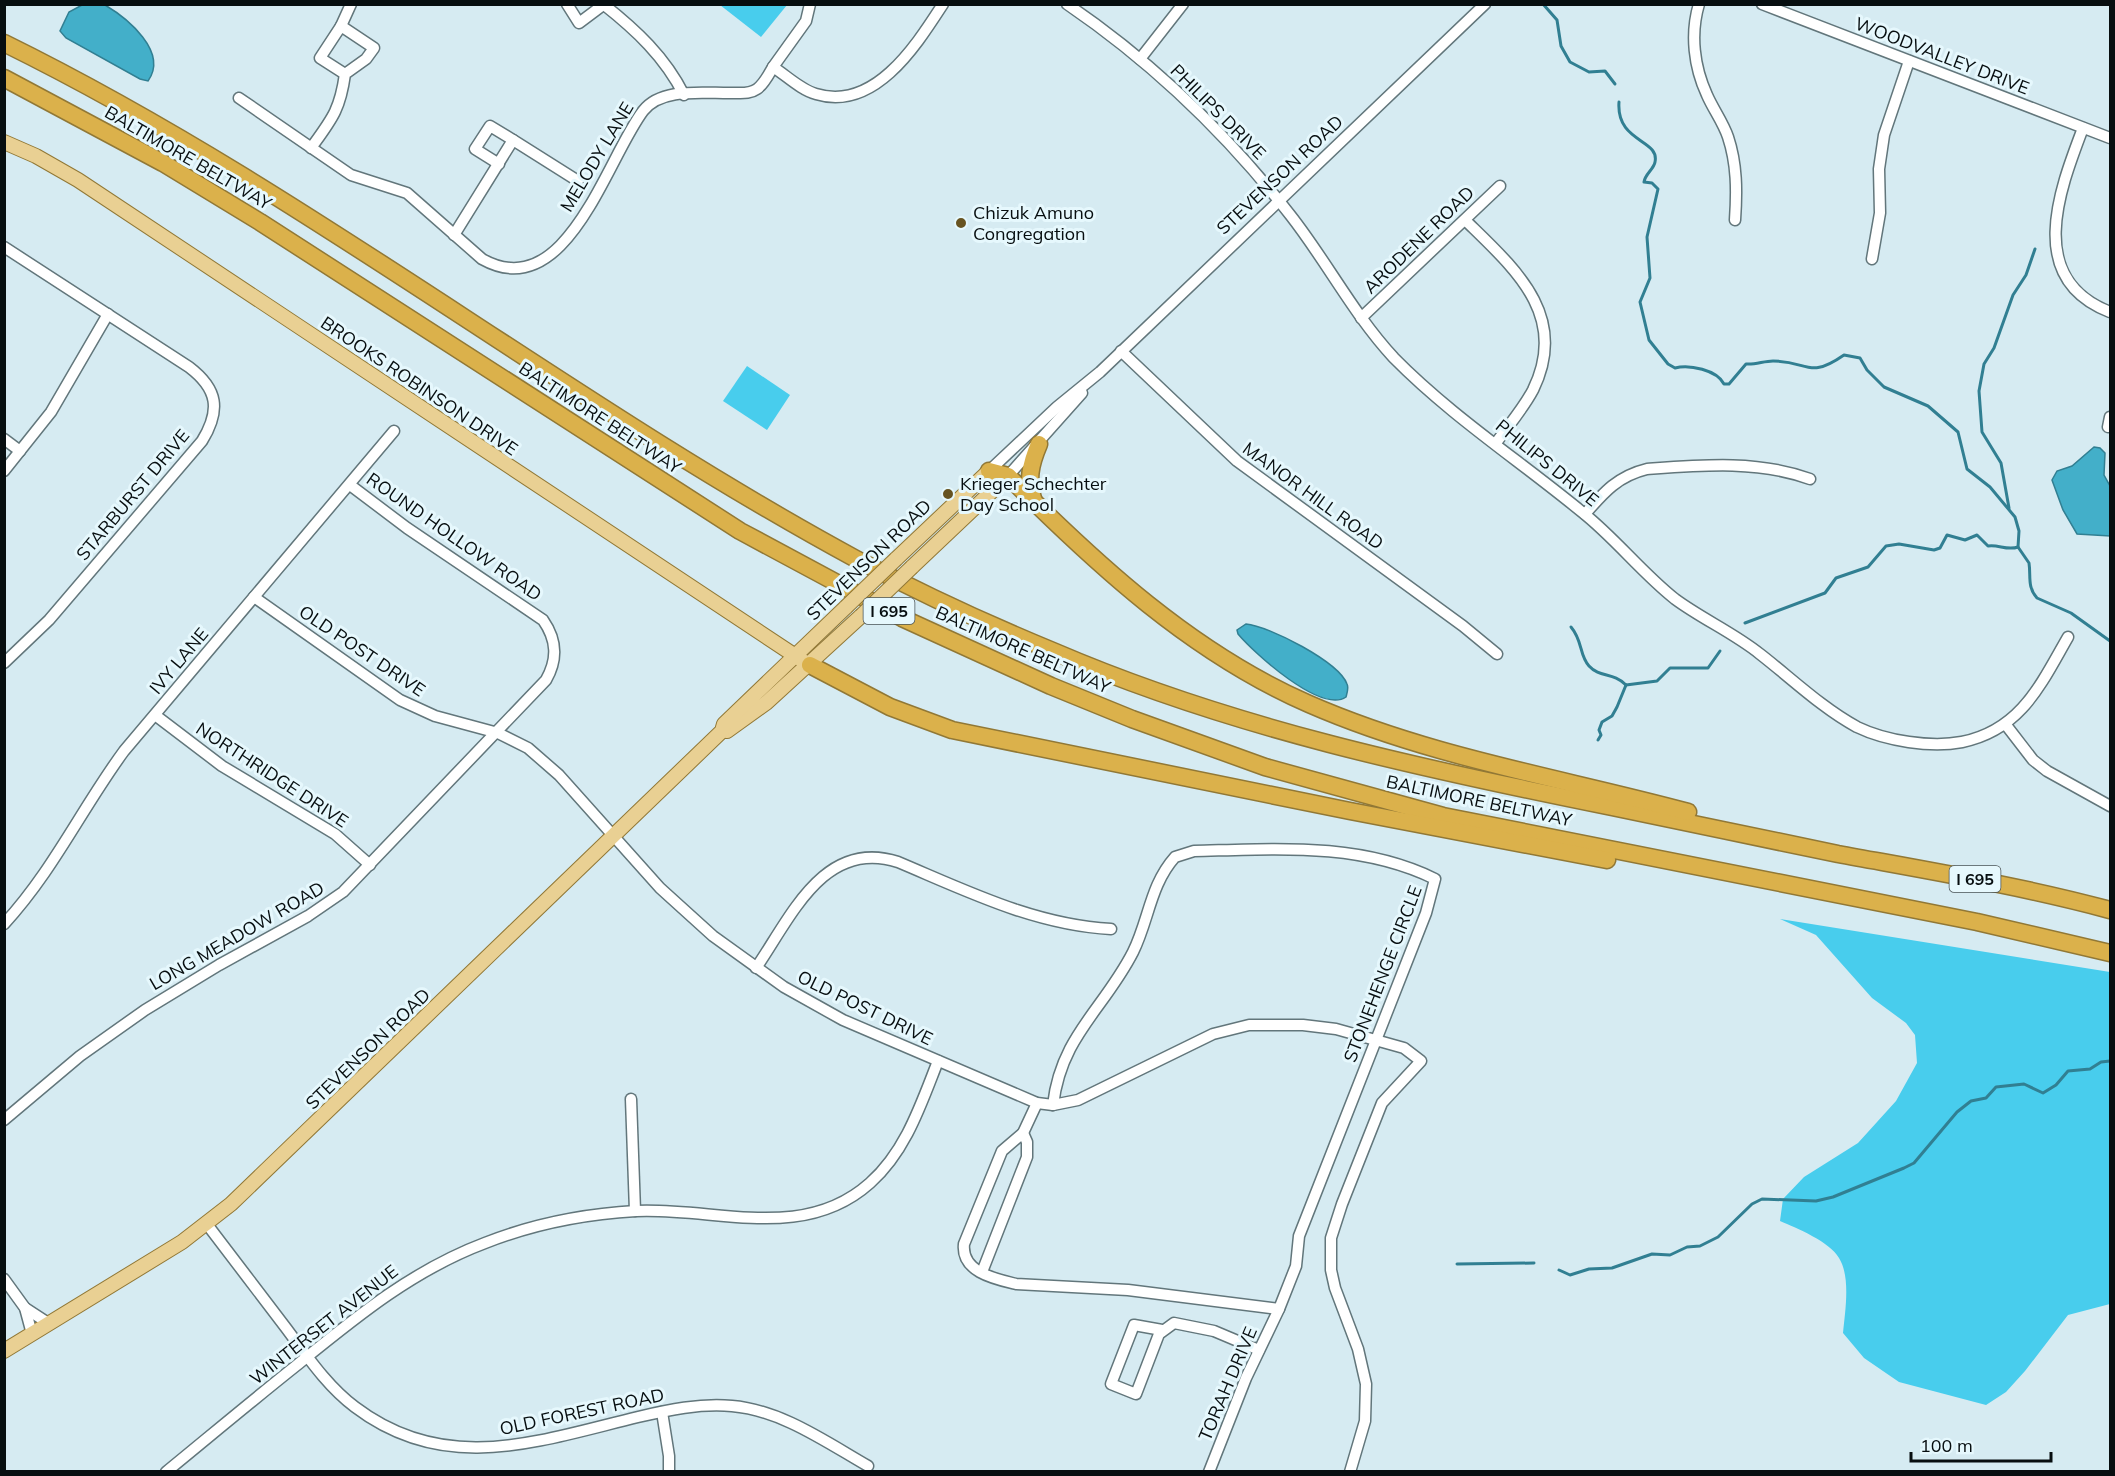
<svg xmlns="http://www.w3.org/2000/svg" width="2115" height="1476" viewBox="0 0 2115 1476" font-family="Mulish,sans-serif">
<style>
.green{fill:#48cded}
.water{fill:#43afc9;stroke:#317f92;stroke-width:1.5}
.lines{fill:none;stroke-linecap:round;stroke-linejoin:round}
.stream{stroke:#317f92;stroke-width:3}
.minor-casing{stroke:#62767b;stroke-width:13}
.major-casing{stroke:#917836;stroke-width:16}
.highway-casing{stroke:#917836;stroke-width:19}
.minor{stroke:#fff;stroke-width:10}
.major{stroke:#e9d093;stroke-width:14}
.highway{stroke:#dbb14b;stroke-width:16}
.major-bridge-casing{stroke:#917836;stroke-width:16;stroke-linecap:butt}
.major-bridge{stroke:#e9d093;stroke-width:14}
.poi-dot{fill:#675321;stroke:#e6f8fd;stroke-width:2}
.labels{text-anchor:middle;stroke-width:6;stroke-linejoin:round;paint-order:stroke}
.shield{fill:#e6f8fd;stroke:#4a5457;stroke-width:1.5}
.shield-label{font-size:16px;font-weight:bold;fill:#070e10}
.street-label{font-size:18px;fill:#070e10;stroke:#e6f8fd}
.poi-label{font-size:18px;fill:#070e10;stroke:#e6f8fd;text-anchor:start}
</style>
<rect width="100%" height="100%" fill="#d6ebf2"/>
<g class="green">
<path d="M720 5H787L761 37Z"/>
<path d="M747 366 790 395 767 430 723 401Z"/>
<path d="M1780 919 2110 972V1304L2068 1315 2025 1371 2006 1392 1986 1405 1899 1382 1864 1358 1843 1333C1845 1312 1851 1277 1839 1258 1830 1242 1797 1228 1780 1221L1783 1199 1804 1177 1858 1143 1896 1101 1917 1063 1915 1035 1906 1023 1872 998 1816 935Z"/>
</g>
<g class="water">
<path d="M82 5H105C127 18 169 52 148 81L140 79 66 38 60 31 69 12Z"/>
<path d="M2094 447 2100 448 2105 453 2104 475 2110 486V536L2077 534 2063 510 2052 480 2057 471 2072 466Z"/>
<path d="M1246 624C1269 626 1339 662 1347 684 1349 688 1347 693 1346 697 1321 714 1254 653 1238 634L1237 630Z"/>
</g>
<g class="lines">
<g class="stream">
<path d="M1543 4 1557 20 1561 46 1570 62 1589 72 1605 71 1615 84"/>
<path d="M1619 102C1616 143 1660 139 1655 162 1654 169 1645 174 1644 182L1652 183 1658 189 1647 237 1650 278 1640 302 1649 340 1668 364 1675 368C1689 364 1717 370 1724 384H1729L1746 364C1755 365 1764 361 1773 361 1809 361 1808 380 1844 355L1860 358 1867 370 1884 387 1928 406 1958 432 1967 469 1990 487 2015 517 2019 531 2018 547 2029 563C2031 576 2027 587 2037 598L2071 613 2110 641"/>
<path d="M2009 508 2001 463 1982 432 1979 391 1984 364 1994 348 2013 295 2026 275 2035 249"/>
<path d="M1745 623 1825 593 1836 578 1868 567 1886 546 1899 544 1934 550 1940 548 1947 535 1965 540 1977 535 1988 546C1998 544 2007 551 2018 547"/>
<path d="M1571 627C1583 641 1579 655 1589 666 1600 678 1613 672 1626 685"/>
<path d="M1626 685 1657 681 1670 668H1708L1720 651"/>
<path d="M1598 740 1601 735 1599 730 1602 722 1612 716 1617 707 1626 685"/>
<path d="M1457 1264 1534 1263"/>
<path d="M1559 1270 1570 1275 1589 1269 1612 1268 1652 1254 1670 1255 1687 1247 1700 1246 1718 1237 1752 1204 1762 1199 1816 1201 1833 1197 1904 1168 1914 1163 1957 1112 1971 1101 1986 1098 1996 1087 2024 1084 2043 1093 2056 1085 2068 1071 2090 1069 2101 1062 2110 1061"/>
</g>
<g class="minor-casing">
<g id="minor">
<path d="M567 4 579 23 603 5"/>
<path d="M603 4C636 30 665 57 684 95"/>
<path d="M1067 4C1152 62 1228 135 1291 216 1327 262 1354 315 1394 358 1450 415 1520 461 1582 512 1615 538 1642 573 1675 599 1702 619 1734 633 1760 654 1791 678 1822 708 1857 727 1886 741 1931 748 1962 742 2021 730 2041 684 2068 637"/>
<path d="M1699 4C1690 34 1694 67 1707 95 1713 109 1723 122 1728 137 1737 164 1737 191 1735 220"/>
<path d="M1762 4 2110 138"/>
<path d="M341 26 351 4"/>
<path d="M1140 59 1183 4"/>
<path d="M773 67 806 21 810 4"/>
<path d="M239 98 351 175 407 193 482 259C566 306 606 160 643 111 662 86 707 94 735 93 742 93 750 94 757 89 764 84 769 74 773 67 787 76 801 90 816 94 875 112 917 44 943 4"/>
<path d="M2083 128C2059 191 2025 279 2110 312"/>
<path d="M311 148C332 119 340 110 345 74L320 58 341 26 374 48 366 59 345 74"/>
<path d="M499 164 475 149 490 126 513 140"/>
<path d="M1465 220C1514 268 1570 315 1533 390 1523 409 1508 426 1496 443"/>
<path d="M454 235 513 140 578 181"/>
<path d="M4 247 189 367C218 389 221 410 202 441L49 620 4 663"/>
<path d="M1872 259 1880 213 1879 169 1884 135 1909 61"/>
<path d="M1361 318 1500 186"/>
<path d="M1121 351 1237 461 1463 626 1497 654"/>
<path d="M2108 427 2110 417"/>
<path d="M4 439 20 451"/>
<path d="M4 471 51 412 108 314"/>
<path d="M989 471 1057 407 1100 372 1485 4"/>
<path d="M1008 476 1082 393"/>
<path d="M1585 514C1604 492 1618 476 1647 469 1702 465 1758 460 1810 479"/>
<path d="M254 597 400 700 435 716 498 733 528 748 559 775 660 888 713 936 784 987 843 1020 1037 1103 1053 1105 1078 1100 1213 1034 1249 1025H1303L1336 1029 1404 1048 1421 1061 1382 1103 1342 1204 1331 1238V1270L1335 1288 1358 1349 1366 1384 1365 1421 1350 1472"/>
<path d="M155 715 222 766 335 834 370 865"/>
<path d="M2006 725 2033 760 2047 771 2110 806"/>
<path d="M4 924C53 871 82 808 124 751L394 431"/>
<path d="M756 968C791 917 824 838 898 862 967 891 1035 925 1111 929"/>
<path d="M631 1099 635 1211"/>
<path d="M1037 1103 1023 1133 1002 1151 964 1244C961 1272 995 1279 1016 1284L1128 1290 1279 1309"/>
<path d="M1053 1105C1061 1036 1104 1009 1133 952 1149 920 1150 885 1175 857L1194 851C1275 849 1360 842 1435 879L1426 913 1299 1236 1296 1266 1279 1309 1246 1378 1209 1472"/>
<path d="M4 1120 80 1056 145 1010 219 965 308 916 343 892 546 680C558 659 557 640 543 620L407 528 350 485"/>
<path d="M206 1223C233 1258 259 1293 286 1328 307 1356 327 1386 355 1407 446 1476 538 1441 638 1417 668 1410 700 1403 732 1406 781 1410 826 1442 868 1466"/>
<path d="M982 1272 1027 1157V1142L1023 1133"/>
<path d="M4 1279 25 1308 32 1334"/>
<path d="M25 1308 48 1323"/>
<path d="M1162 1330 1134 1325 1111 1384 1136 1394 1159 1334 1174 1323 1214 1331 1259 1350"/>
<path d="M662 1412 669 1456V1472"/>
<path d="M166 1472C210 1436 253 1400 297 1365 356 1317 413 1270 485 1243 533 1224 584 1214 636 1211 716 1207 803 1243 870 1183 906 1151 921 1104 938 1061"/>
</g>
</g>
<g class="major-casing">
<g id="major">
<path d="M4 142 36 156 78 180 803 661"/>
<path d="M896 559 989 471"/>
<path d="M912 567 1008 476"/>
<path d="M727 731 766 703 861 616"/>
<path d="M4 1351 182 1242 231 1204 722 731 724 724 846 607"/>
</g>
</g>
<g class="highway-casing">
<g id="highway">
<path d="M4 43C303 190 564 401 856 559 920 593 987 624 1055 652 1232 728 1423 769 1612 807 1687 822 1763 839 1838 854 1930 871 2021 886 2110 910"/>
<path d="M4 78 163 163 260 222 740 531 902 618 1051 686 1132 719 1265 767 1443 816 1977 922 2110 953"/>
<path d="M989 471 1008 476C1097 565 1192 653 1309 704 1430 757 1562 778 1688 812"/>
<path d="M1034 502C1027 480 1030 465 1039 444"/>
<path d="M810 665 890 707 952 730 1350 811 1607 860"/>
</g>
</g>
<use href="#minor" class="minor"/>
<use href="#major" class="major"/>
<use href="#highway" class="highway"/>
<g class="major-bridge-casing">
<g id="major-bridge">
<path d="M846 607 896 559"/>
<path d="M861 616 912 567"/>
</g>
</g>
<use href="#major-bridge" class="major-bridge"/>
</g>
<g class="poi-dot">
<circle cx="961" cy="223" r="6"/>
<circle cx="948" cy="494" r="6"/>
</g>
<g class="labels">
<g class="shield">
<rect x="863.5" y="598" width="51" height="26" rx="4.5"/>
<rect x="1949.5" y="866" width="51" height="26" rx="4.5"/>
</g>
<g class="shield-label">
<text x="889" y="617">I 695</text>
<text x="1975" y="885">I 695</text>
</g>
<g class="street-label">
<text transform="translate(1942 56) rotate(21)" y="6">WOODVALLEY DRIVE</text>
<text transform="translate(1218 112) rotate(45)" y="6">PHILIPS DRIVE</text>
<text transform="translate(597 157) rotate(-59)" y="6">MELODY LANE</text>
<text transform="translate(188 158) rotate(30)" y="6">BALTIMORE BELTWAY</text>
<text transform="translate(1280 175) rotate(-43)" y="6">STEVENSON ROAD</text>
<text transform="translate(1419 240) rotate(-44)" y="6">ARODENE ROAD</text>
<text transform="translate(419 386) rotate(34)" y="6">BROOKS ROBINSON DRIVE</text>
<text transform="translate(600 418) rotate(33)" y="6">BALTIMORE BELTWAY</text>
<text transform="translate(1547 463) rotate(39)" y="6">PHILIPS DRIVE</text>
<text transform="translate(133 495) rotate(-50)" y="6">STARBURST DRIVE</text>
<text transform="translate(1313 496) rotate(36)" y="6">MANOR HILL ROAD</text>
<text transform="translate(454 537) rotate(35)" y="6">ROUND HOLLOW ROAD</text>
<text transform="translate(869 560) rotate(-44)" y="6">STEVENSON ROAD</text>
<text transform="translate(1023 650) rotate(24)" y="6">BALTIMORE BELTWAY</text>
<text transform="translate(362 651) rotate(34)" y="6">OLD POST DRIVE</text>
<text transform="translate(179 661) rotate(-50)" y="6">IVY LANE</text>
<text transform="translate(272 775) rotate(33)" y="6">NORTHRIDGE DRIVE</text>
<text transform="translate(1479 801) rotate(12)" y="6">BALTIMORE BELTWAY</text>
<text transform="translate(237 936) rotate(-30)" y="6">LONG MEADOW ROAD</text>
<text transform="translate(1383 974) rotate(-69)" y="6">STONEHENGE CIRCLE</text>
<text transform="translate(865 1008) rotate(26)" y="6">OLD POST DRIVE</text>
<text transform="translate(368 1049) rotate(-44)" y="6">STEVENSON ROAD</text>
<text transform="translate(324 1325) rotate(-38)" y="6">WINTERSET AVENUE</text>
<text transform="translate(1228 1384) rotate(-67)" y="6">TORAH DRIVE</text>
<text transform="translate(582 1412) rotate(-12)" y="6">OLD FOREST ROAD</text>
</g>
<g class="poi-label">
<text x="973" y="219">Chizuk Amuno<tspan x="973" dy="21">Congregation</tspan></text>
<text x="960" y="490">Krieger Schechter<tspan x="960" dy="21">Day School</tspan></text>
</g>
</g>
<rect width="2115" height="1476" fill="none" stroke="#070e10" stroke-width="12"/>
<path d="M1911 1452v9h140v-9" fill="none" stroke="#070e10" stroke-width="3"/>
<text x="1920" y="1452" font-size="18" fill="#070e10" stroke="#e6f8fd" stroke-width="4.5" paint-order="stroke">100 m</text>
</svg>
